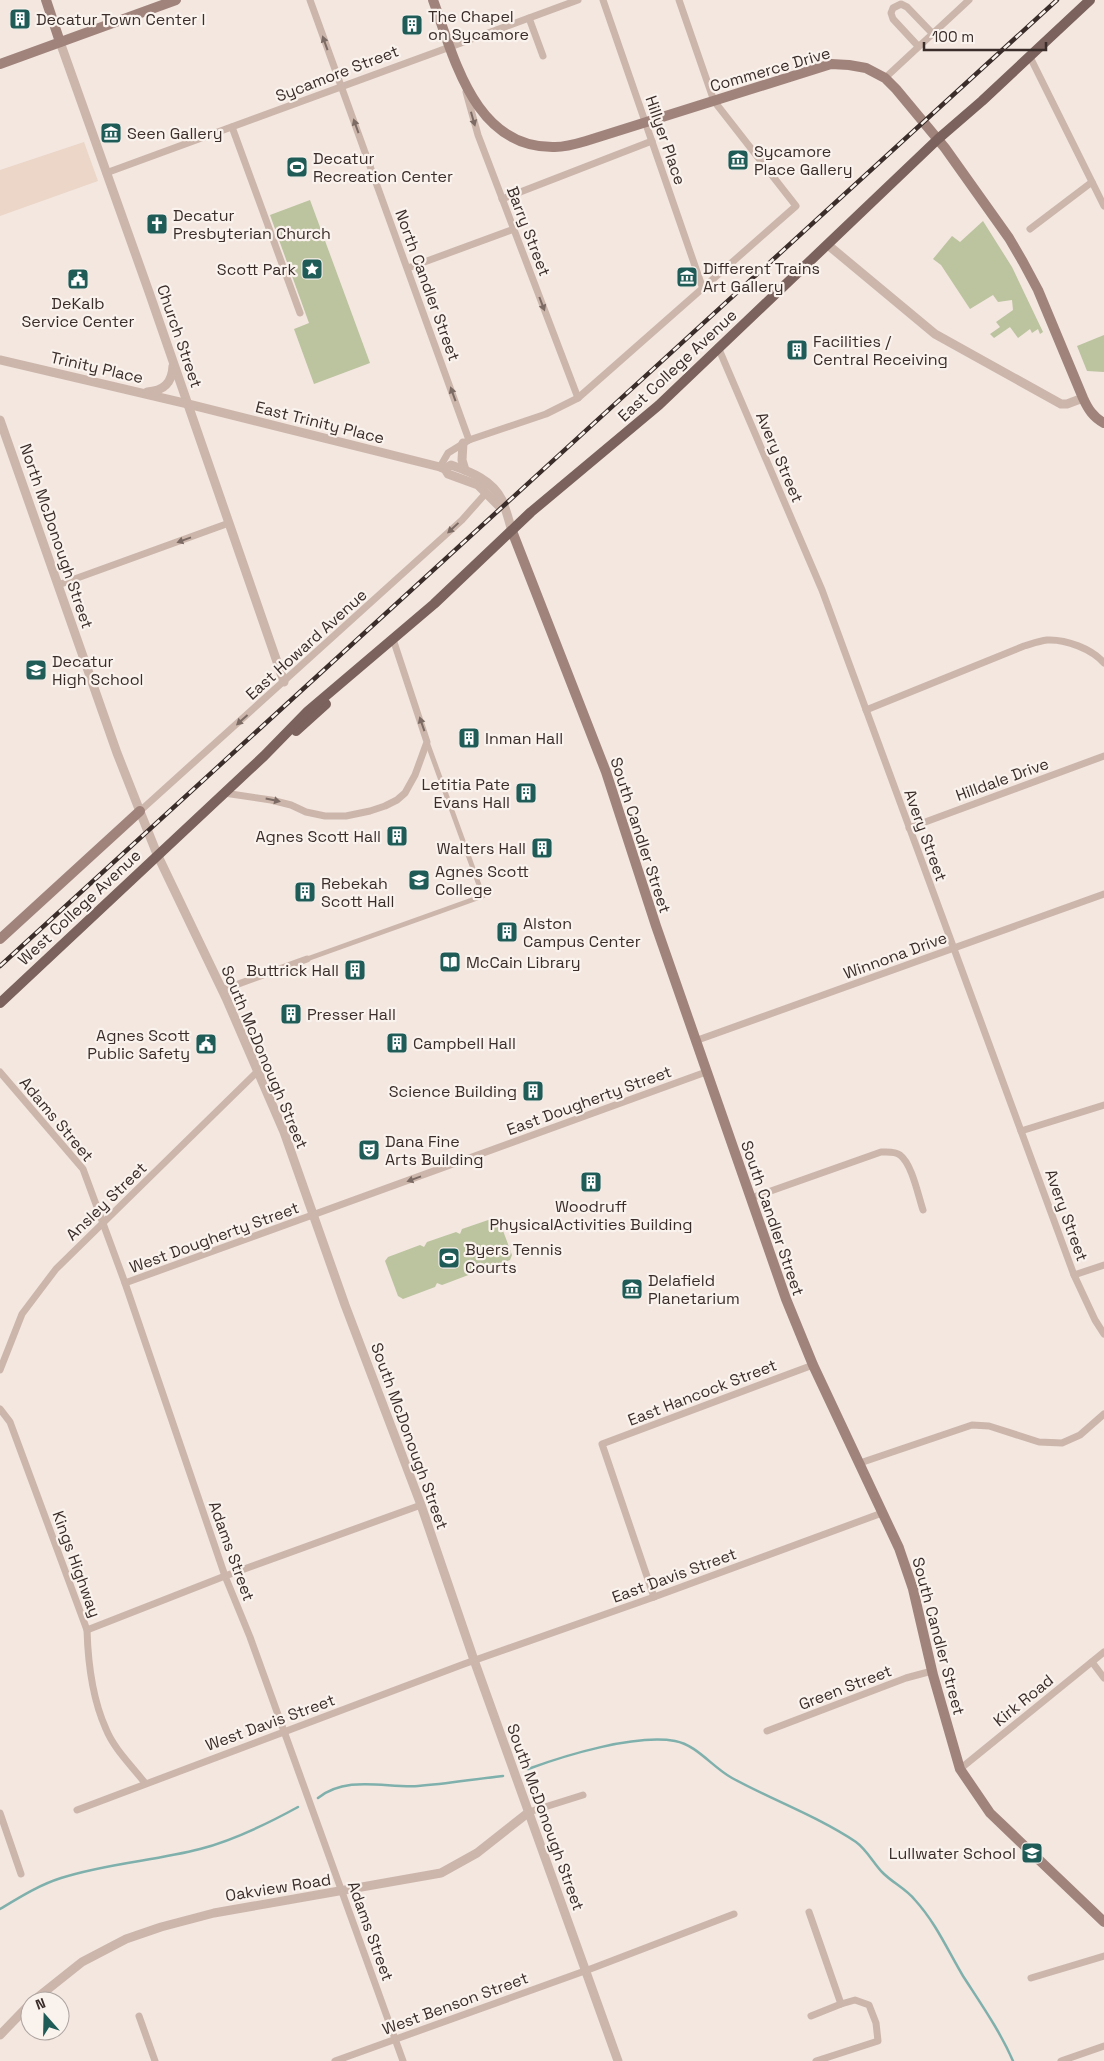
<svg xmlns="http://www.w3.org/2000/svg" width="1104" height="2061" viewBox="0 0 1104 2061" font-family="'Space Grotesk',sans-serif">
<style>
.green{fill:#bcc39f}
.plaza{fill:#ebd6c7}
.lines{fill:none;stroke-linecap:round;stroke-linejoin:round}
.stream{stroke:#7fb0ac;stroke-width:2.5}
.pedestrian{stroke:#ccb6ab;stroke-width:5}
.minor{stroke:#ccb6ab;stroke-width:7}
.tertiary{stroke:#ccb6ab;stroke-width:9}
.secondary{stroke:#a0847c;stroke-width:10}
.primary{stroke:#7b625c;stroke-width:10}
.rail-casing{stroke:#3a2d2a;stroke-width:4.5}
.rail{stroke:#faf2ed;stroke-width:2.5;stroke-dasharray:8;stroke-linecap:butt}
.oneway{fill:#7c6b64}
.labels{text-anchor:middle;stroke-width:4.5;stroke-linejoin:round;paint-order:stroke}
.poi-label{font-size:16px;fill:#3a2d2a;stroke:#faf2ed;text-anchor:start}
.street-label{font-size:16px;fill:#3a2d2a;stroke:#faf2ed}
</style>
<rect width="100%" height="100%" fill="#f3e7e0"/>
<g class="green">
<path d="M310 200 370 363 314 384 294 329 309 323 270 215Z"/>
<path d="M983 221 1012 267 1043 332 1040 334 1038 329 1032 333 1030 329 1018 338 1010 327 994 338 990 334 1000 327 996 322 1013 310 1012 300 998 302 993 295 970 309 941 265 933 259 952 236 960 242Z"/>
<path d="M1104 335V372L1087 371 1077 346Z"/>
<path d="M494 1218 499 1220 512 1255 510 1260 478 1272 473 1270 471 1274 442 1285 437 1283 435 1287 403 1299 398 1296 385 1261 388 1257 420 1245 424 1247 427 1242 456 1232 460 1234 462 1229Z"/>
</g>
<path class="plaza" d="M84 142 98 181 0 216V170Z"/>
<g class="lines">
<g class="stream">
<path d="M528 1769C566 1755 635 1734 675 1741 697 1745 712 1767 732 1778 772 1800 817 1816 856 1842 867 1850 874 1864 883 1873 893 1883 906 1889 915 1900 936 1923 948 1951 963 1976 981 2004 1000 2031 1013 2061"/>
<path d="M318 1798C347 1775 385 1788 418 1786 447 1784 474 1779 503 1776"/>
<path d="M0 1909C20 1897 39 1885 61 1878 107 1863 154 1861 200 1849 235 1840 267 1824 298 1807"/>
</g>
<path class="pedestrian" d="M307 959 483 896 427 742"/>
<g class="minor">
<path d="M310 0 469 440"/>
<path d="M603 0 703 289"/>
<path d="M529 18 543 56"/>
<path d="M918 46 893 19 891 13 893 8 901 4 907 7 932 33"/>
<path d="M1030 57 1104 206"/>
<path d="M885 78 969 0"/>
<path d="M466 92 478 135 578 398"/>
<path d="M232 127 300 313"/>
<path d="M106 173 578 0"/>
<path d="M502 199 652 141"/>
<path d="M1030 229 1092 182"/>
<path d="M408 268 514 229"/>
<path d="M718 347 822 590 1074 1275 1095 1320 1104 1334"/>
<path d="M440 467 448 453 469 440 546 414 578 398 796 206 714 101 679 0"/>
<path d="M58 585 229 523"/>
<path d="M866 710 1024 646C1031 644 1039 641 1047 640 1066 639 1092 649 1104 663"/>
<path d="M224 793 271 800 291 805 306 812 325 816H346L370 811 385 806 397 800 405 793 415 775 427 742 393 639"/>
<path d="M140 811 462 520 486 493"/>
<path d="M909 828 1104 756"/>
<path d="M222 990 307 959"/>
<path d="M695 1041 1104 894"/>
<path d="M0 1072 83 1169 125 1283 225 1576 250 1637 403 2061"/>
<path d="M1021 1131 1104 1105"/>
<path d="M751 1198 881 1152C887 1152 895 1151 900 1155 912 1164 918 1195 923 1210"/>
<path d="M1074 1275 1104 1265"/>
<path d="M125 1283 706 1072"/>
<path d="M0 1370 22 1314 56 1269 258 1071"/>
<path d="M0 1409 10 1422 87 1630C88 1664 92 1698 106 1729 114 1749 132 1766 145 1783"/>
<path d="M860 1463 972 1425 989 1426 1039 1442 1062 1443 1080 1435 1104 1414"/>
<path d="M654 1597 602 1444 813 1365"/>
<path d="M87 1630 225 1576 421 1505"/>
<path d="M1092 1662 1104 1678"/>
<path d="M767 1731 906 1678 932 1671"/>
<path d="M960 1769 1104 1652"/>
<path d="M77 1810 464 1664 654 1597 882 1513"/>
<path d="M529 1812 583 1795"/>
<path d="M0 1813 21 1874"/>
<path d="M809 1912 841 2004 855 2000 869 2005 876 2023 878 2041 816 2061"/>
<path d="M1031 1978 1104 1956"/>
<path d="M139 2016 155 2061"/>
<path d="M811 2016 841 2004"/>
<path d="M335 2061 593 1968 734 1914"/>
<path d="M1061 2061 1104 2046"/>
</g>
<g class="tertiary">
<path d="M60 42 149 292 284 682"/>
<path d="M828 245 935 334 1061 404H1067L1083 398"/>
<path d="M0 360 188 404 440 467 445 469 448 474 478 485 499 506 503 507"/>
<path d="M147 392C164 391 172 383 173 366"/>
<path d="M0 420 117 753 143 819 157 854 226 998 284 1132 345 1305 421 1505 474 1660 618 2061"/>
<path d="M463 443 462 460 465 470"/>
<path d="M445 469 451 465C471 472 492 480 502 500 506 509 509 521 512 531"/>
<path d="M33 2001 82 1962 126 1939 161 1927 214 1913 441 1873 477 1853 529 1812"/>
<path d="M0 2035 30 2004"/>
</g>
<g class="secondary">
<path d="M46 0 60 42"/>
<path d="M433 0C455 60 475 149 555 147 565 147 576 144 586 141L831 64 849 65 866 68 885 78 896 89 945 148 1009 238 1023 262 1038 290 1083 398C1088 409 1093 417 1104 423"/>
<path d="M0 64 176 0"/>
<path d="M512 531 606 772 656 926 786 1299 813 1365 899 1548 913 1589 933 1675 960 1769 990 1813 1104 1922"/>
<path d="M0 939 140 811"/>
</g>
<g class="primary">
<path d="M296 731 326 704"/>
<path d="M0 1003 264 756 308 711 434 604 531 512 659 405 938 139 982 101 1090 0"/>
</g>
<g class="rail-casing">
<path id="rail" d="M0 966 1057 0"/>
</g>
<use href="#rail" class="rail"/>
</g>
<defs><path id="oneway-solid" d="M-6-.8H1V-3.2L6.5 0L1 3.2V.8H-6Z" transform="scale(1.25)"/></defs>
<g class="oneway">
<use href="#oneway-solid" transform="translate(325 43) rotate(-110)"/>
<use href="#oneway-solid" transform="translate(473 119) rotate(74)"/>
<use href="#oneway-solid" transform="translate(356 126) rotate(-110)"/>
<use href="#oneway-solid" transform="translate(542 304) rotate(69)"/>
<use href="#oneway-solid" transform="translate(453 394) rotate(-110)"/>
<use href="#oneway-solid" transform="translate(453 528) rotate(137)"/>
<use href="#oneway-solid" transform="translate(184 540) rotate(160)"/>
<use href="#oneway-solid" transform="translate(242 720) rotate(138)"/>
<use href="#oneway-solid" transform="translate(422 724) rotate(-109)"/>
<use href="#oneway-solid" transform="translate(273 800) rotate(12)"/>
<use href="#oneway-solid" transform="translate(414 1179) rotate(160)"/>
</g>
<defs>
<g id="building-square" transform="scale(1.125)"><rect x="-9" y="-9" width="18" height="18" rx="4" fill="#1f5b57" stroke="#faf2ed"/><path d="M-4-6H4V6H1V3H-1V6H-4ZM-2.5-4.3h1.7v1.8h-1.7ZM.8-4.3h1.7v1.8H.8ZM-2.5-1h1.7V.8h-1.7ZM.8-1h1.7V.8H.8Z" fill="#fff"/></g>
<g id="museum-square" transform="scale(1.125)"><rect x="-9" y="-9" width="18" height="18" rx="4" fill="#1f5b57" stroke="#faf2ed"/><path d="M0-6L6-3V-2H-6V-3ZM-5-1h2V3h-2ZM-1-1h2V3h-2ZM3-1h2V3H3ZM-6 4H6V6H-6Z" fill="#fff"/></g>
<g id="stadium-square" transform="scale(1.125)"><rect x="-9" y="-9" width="18" height="18" rx="4" fill="#1f5b57" stroke="#faf2ed"/><path d="M0-5a6.5 5 0 1 0 0 10a6.5 5 0 1 0 0-10ZM-3.5-1.8h7v3.6h-7Z" fill="#fff"/></g>
<g id="church-square" transform="scale(1.125)"><rect x="-9" y="-9" width="18" height="18" rx="4" fill="#1f5b57" stroke="#faf2ed"/><path d="M-1.2-6h2.4v3.5h3.3v2.4h-3.3V6h-2.4V-.1h-3.3v-2.4h3.3Z" fill="#fff"/></g>
<g id="sight-square" transform="scale(1.125)"><rect x="-9" y="-9" width="18" height="18" rx="4" fill="#1f5b57" stroke="#faf2ed"/><path d="M0-6L1.8-2.2L6-1.7L2.9 1.2L3.7 5.4L0 3.3L-3.7 5.4L-2.9 1.2L-6-1.7L-1.8-2.2Z" fill="#fff"/></g>
<g id="civic-square" transform="scale(1.125)"><rect x="-9" y="-9" width="18" height="18" rx="4" fill="#1f5b57" stroke="#faf2ed"/><path d="M-.6-6.5H3V-4.5H.6V-3L4-1V1h2V6H-6V1h2V-1L-.6-3ZM-1.2 2.5V6h2.4V2.5Z" fill="#fff"/></g>
<g id="school-square" transform="scale(1.125)"><rect x="-9" y="-9" width="18" height="18" rx="4" fill="#1f5b57" stroke="#faf2ed"/><path d="M0-5L7-2L0 1L-7-2ZM-4 1L0 2.5L4 1V4Q0 6-4 4Z" fill="#fff"/></g>
<g id="university-square" transform="scale(1.125)"><rect x="-9" y="-9" width="18" height="18" rx="4" fill="#1f5b57" stroke="#faf2ed"/><path d="M0-5L7-2L0 1L-7-2ZM-4 1L0 2.5L4 1V4Q0 6-4 4Z" fill="#fff"/></g>
<g id="library-square" transform="scale(1.125)"><rect x="-9" y="-9" width="18" height="18" rx="4" fill="#1f5b57" stroke="#faf2ed"/><path d="M-6-4Q-3-5.5-.7-3.5V5Q-3 3-6 4ZM6-4Q3-5.5 .7-3.5V5Q3 3 6 4Z" fill="#fff"/></g>
<g id="theatre-square" transform="scale(1.125)"><rect x="-9" y="-9" width="18" height="18" rx="4" fill="#1f5b57" stroke="#faf2ed"/><path d="M-5-5.5Q0-4 5-5.5V0Q5 5 0 6Q-5 5-5 0ZM-3.3-2.5H-1v1.5H-3.3ZM1-2.5H3.3v1.5H1ZM-2.8 1Q0 5.5 2.8 1Z" fill="#fff"/></g>
</defs>
<g fill-rule="evenodd">
<use href="#building-square" x="20" y="19"/>
<use href="#building-square" x="412" y="25"/>
<use href="#museum-square" x="111" y="133"/>
<use href="#museum-square" x="738" y="160"/>
<use href="#stadium-square" x="297" y="167"/>
<use href="#church-square" x="157" y="224"/>
<use href="#sight-square" x="312" y="269"/>
<use href="#museum-square" x="687" y="277"/>
<use href="#civic-square" x="78" y="279"/>
<use href="#building-square" x="797" y="350"/>
<use href="#school-square" x="36" y="670"/>
<use href="#building-square" x="469" y="738"/>
<use href="#building-square" x="526" y="793"/>
<use href="#building-square" x="397" y="836"/>
<use href="#building-square" x="542" y="848"/>
<use href="#university-square" x="419" y="880"/>
<use href="#building-square" x="305" y="892"/>
<use href="#building-square" x="507" y="932"/>
<use href="#library-square" x="450" y="962"/>
<use href="#building-square" x="355" y="970"/>
<use href="#building-square" x="291" y="1014"/>
<use href="#building-square" x="397" y="1043"/>
<use href="#civic-square" x="206" y="1044"/>
<use href="#building-square" x="533" y="1091"/>
<use href="#theatre-square" x="369" y="1150"/>
<use href="#building-square" x="591" y="1182"/>
<use href="#stadium-square" x="449" y="1258"/>
<use href="#museum-square" x="632" y="1289"/>
<use href="#school-square" x="1032" y="1853"/>
</g>
<g class="labels">
<g class="poi-label">
<text x="428" y="22">The Chapel<tspan x="428" dy="18">on Sycamore</tspan></text>
<text x="36" y="25">Decatur Town Center I</text>
<text x="127" y="139">Seen Gallery</text>
<text x="754" y="157">Sycamore<tspan x="754" dy="18">Place Gallery</tspan></text>
<text x="313" y="164">Decatur<tspan x="313" dy="18">Recreation Center</tspan></text>
<text x="173" y="221">Decatur<tspan x="173" dy="18">Presbyterian Church</tspan></text>
<text x="703" y="274">Different Trains<tspan x="703" dy="18">Art Gallery</tspan></text>
<text x="296" y="275" text-anchor="end">Scott Park</text>
<text x="78" y="309" text-anchor="middle">DeKalb<tspan x="78" dy="18">Service Center</tspan></text>
<text x="813" y="347">Facilities /<tspan x="813" dy="18">Central Receiving</tspan></text>
<text x="52" y="667">Decatur<tspan x="52" dy="18">High School</tspan></text>
<text x="485" y="744">Inman Hall</text>
<text x="510" y="790" text-anchor="end">Letitia Pate<tspan x="510" dy="18">Evans Hall</tspan></text>
<text x="381" y="842" text-anchor="end">Agnes Scott Hall</text>
<text x="526" y="854" text-anchor="end">Walters Hall</text>
<text x="435" y="877">Agnes Scott<tspan x="435" dy="18">College</tspan></text>
<text x="321" y="889">Rebekah<tspan x="321" dy="18">Scott Hall</tspan></text>
<text x="523" y="929">Alston<tspan x="523" dy="18">Campus Center</tspan></text>
<text x="466" y="968">McCain Library</text>
<text x="339" y="976" text-anchor="end">Buttrick Hall</text>
<text x="307" y="1020">Presser Hall</text>
<text x="190" y="1041" text-anchor="end">Agnes Scott<tspan x="190" dy="18">Public Safety</tspan></text>
<text x="413" y="1049">Campbell Hall</text>
<text x="517" y="1097" text-anchor="end">Science Building</text>
<text x="385" y="1147">Dana Fine<tspan x="385" dy="18">Arts Building</tspan></text>
<text x="591" y="1212" text-anchor="middle">Woodruff<tspan x="591" dy="18">PhysicalActivities Building</tspan></text>
<text x="465" y="1255">Byers Tennis<tspan x="465" dy="18">Courts</tspan></text>
<text x="648" y="1286">Delafield<tspan x="648" dy="18">Planetarium</tspan></text>
<text x="1016" y="1859" text-anchor="end">Lullwater School</text>
</g>
<g class="street-label">
<text transform="translate(770 69) rotate(-16)" y="6">Commerce Drive</text>
<text transform="translate(337 73) rotate(-21)" y="6">Sycamore Street</text>
<text transform="translate(666 140) rotate(71)" y="6">Hillyer Place</text>
<text transform="translate(529 231) rotate(69)" y="6">Barry Street</text>
<text transform="translate(428 285) rotate(70)" y="6">North Candler Street</text>
<text transform="translate(180 336) rotate(71)" y="6">Church Street</text>
<text transform="translate(677 365) rotate(-43)" y="6">East College Avenue</text>
<text transform="translate(97 367) rotate(13)" y="6">Trinity Place</text>
<text transform="translate(320 422) rotate(14)" y="6">East Trinity Place</text>
<text transform="translate(780 457) rotate(67)" y="6">Avery Street</text>
<text transform="translate(57 536) rotate(71)" y="6">North McDonough Street</text>
<text transform="translate(306 644) rotate(-42)" y="6">East Howard Avenue</text>
<text transform="translate(1002 779) rotate(-20)" y="6">Hilldale Drive</text>
<text transform="translate(641 835) rotate(72)" y="6">South Candler Street</text>
<text transform="translate(926 835) rotate(70)" y="6">Avery Street</text>
<text transform="translate(79 907) rotate(-43)" y="6">West College Avenue</text>
<text transform="translate(895 955) rotate(-20)" y="6">Winnona Drive</text>
<text transform="translate(265 1057) rotate(67)" y="6">South McDonough Street</text>
<text transform="translate(589 1100) rotate(-20)" y="6">East Dougherty Street</text>
<text transform="translate(57 1119) rotate(50)" y="6">Adams Street</text>
<text transform="translate(106 1201) rotate(-44)" y="6">Ansley Street</text>
<text transform="translate(1067 1215) rotate(70)" y="6">Avery Street</text>
<text transform="translate(773 1218) rotate(71)" y="6">South Candler Street</text>
<text transform="translate(214 1237) rotate(-20)" y="6">West Dougherty Street</text>
<text transform="translate(702 1392) rotate(-21)" y="6">East Hancock Street</text>
<text transform="translate(410 1436) rotate(70)" y="6">South McDonough Street</text>
<text transform="translate(232 1551) rotate(70)" y="6">Adams Street</text>
<text transform="translate(77 1564) rotate(70)" y="6">Kings Highway</text>
<text transform="translate(674 1575) rotate(-20)" y="6">East Davis Street</text>
<text transform="translate(939 1636) rotate(75)" y="6">South Candler Street</text>
<text transform="translate(845 1687) rotate(-21)" y="6">Green Street</text>
<text transform="translate(1023 1700) rotate(-39)" y="6">Kirk Road</text>
<text transform="translate(270 1722) rotate(-20)" y="6">West Davis Street</text>
<text transform="translate(546 1817) rotate(70)" y="6">South McDonough Street</text>
<text transform="translate(278 1887) rotate(-9)" y="6">Oakview Road</text>
<text transform="translate(371 1931) rotate(70)" y="6">Adams Street</text>
<text transform="translate(455 2003) rotate(-20)" y="6">West Benson Street</text>
</g>
</g>
<g transform="translate(45 2016) rotate(340)"><circle r="24" fill="#faf2ed" stroke="#ada39f"/>
<path d="M0-4L9 19L0 12L-9 19Z" fill="#1f5b57"/>
<text y="-8" font-size="14" font-weight="bold" text-anchor="middle" fill="#3a2d2a">N</text>
</g>
<path d="M924 42v8h122v-8" fill="none" stroke="#3a2d2a" stroke-width="2.5"/>
<text x="932" y="42" font-size="15" fill="#3a2d2a" stroke="#faf2ed" stroke-width="4" paint-order="stroke">100 m</text>
</svg>
